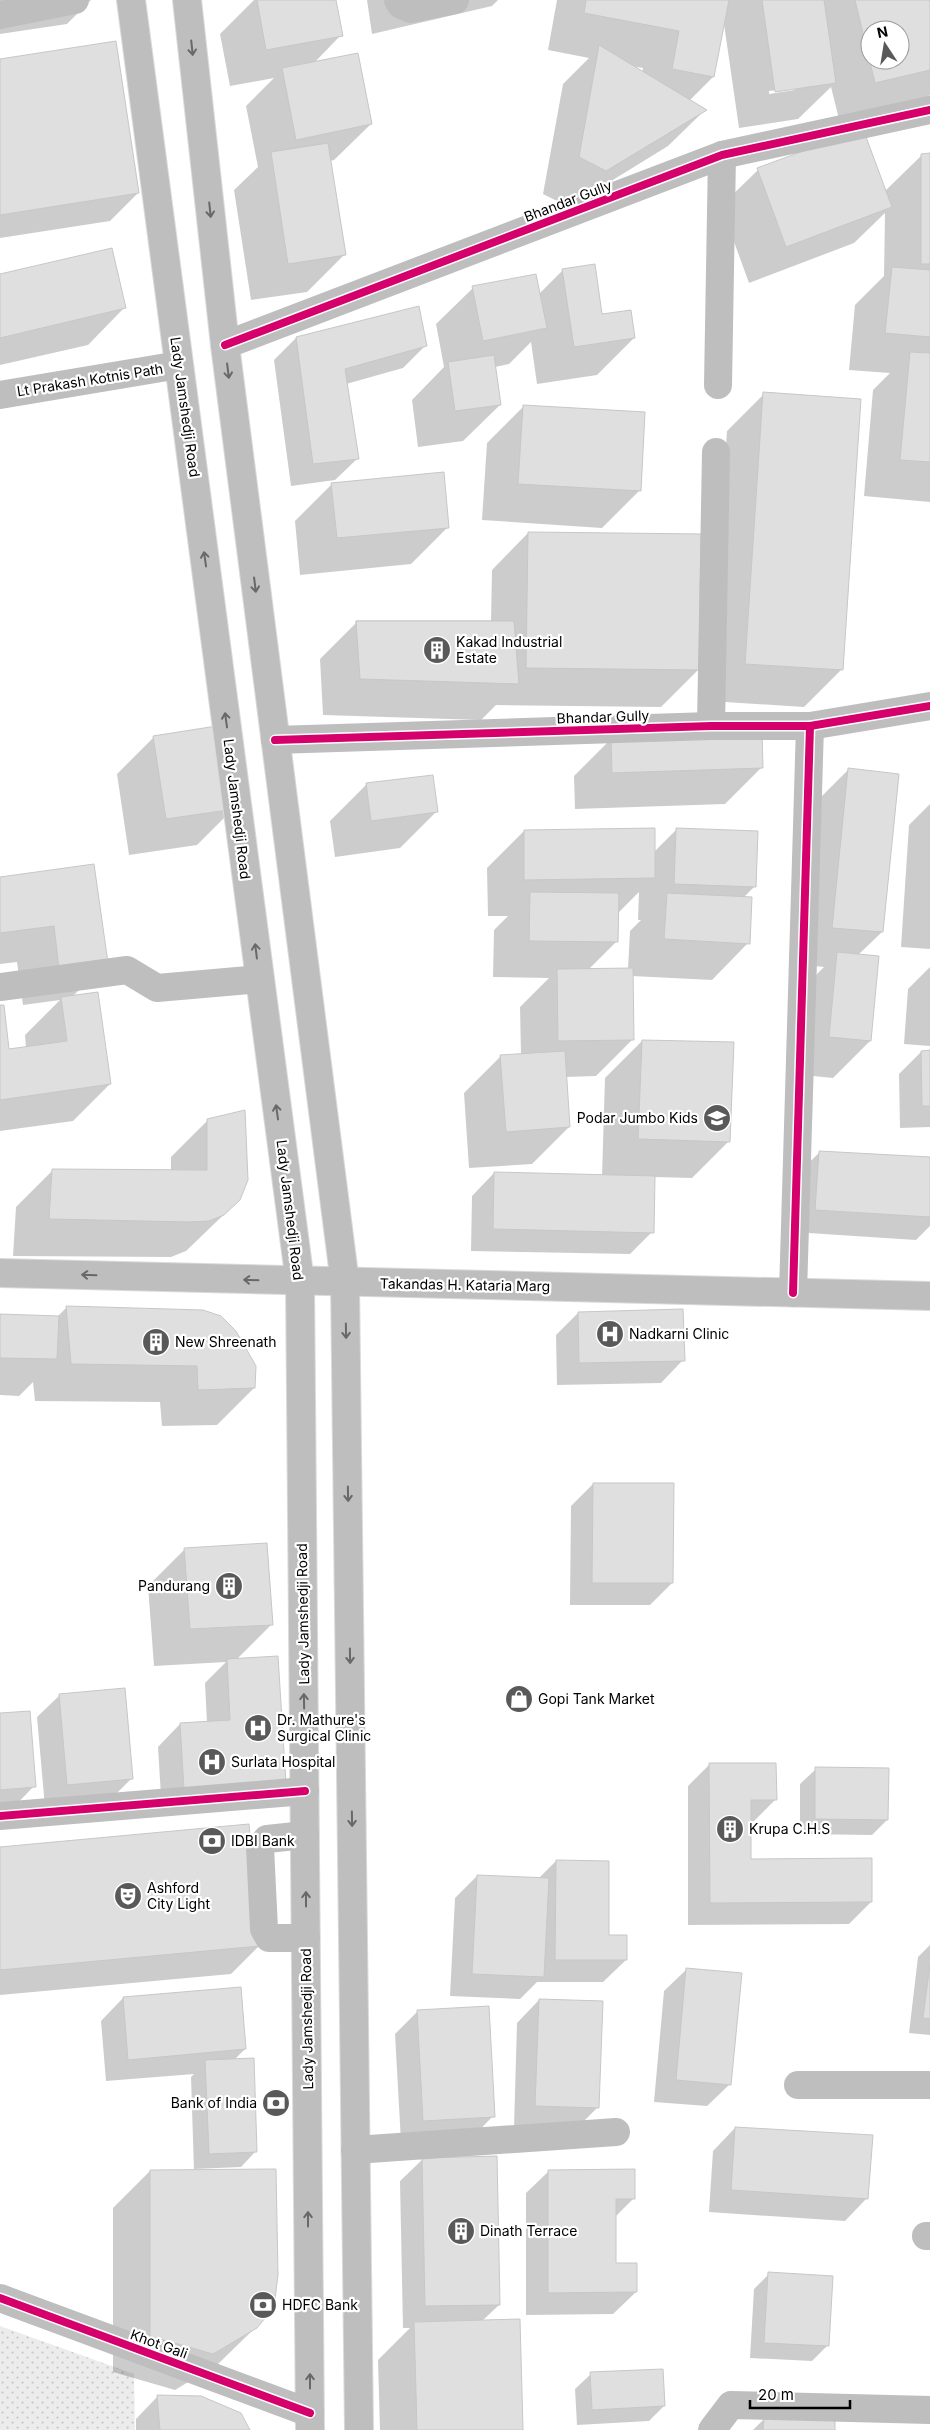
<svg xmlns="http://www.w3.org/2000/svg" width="930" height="2430" viewBox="0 0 930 2430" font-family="Inter,sans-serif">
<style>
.park{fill:url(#park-dots)}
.shadow{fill:#0003;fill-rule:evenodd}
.building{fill:#dfdfdf;stroke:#c7c7c7;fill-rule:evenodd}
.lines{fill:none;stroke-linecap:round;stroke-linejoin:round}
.major-casing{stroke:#dbdbdb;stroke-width:30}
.minor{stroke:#bebebe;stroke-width:28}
.major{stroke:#bebebe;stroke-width:28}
.cycleway-casing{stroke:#fff;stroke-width:11}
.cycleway{stroke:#d6006c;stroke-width:8}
.oneway{stroke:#686868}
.labels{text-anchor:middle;stroke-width:4.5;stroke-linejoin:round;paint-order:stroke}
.street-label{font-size:14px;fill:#000;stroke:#fff}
.poi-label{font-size:14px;fill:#000;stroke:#fff;text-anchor:start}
</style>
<defs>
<pattern id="park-dots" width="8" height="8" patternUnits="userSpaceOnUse" patternTransform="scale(1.25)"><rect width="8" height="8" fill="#ececec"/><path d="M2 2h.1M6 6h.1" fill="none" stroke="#c9c9c9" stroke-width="1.8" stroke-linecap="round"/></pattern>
</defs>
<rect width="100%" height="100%" fill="#fff"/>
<path class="park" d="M0 2326 134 2374 135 2430H0Z"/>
<g class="shadow">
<path d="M0 0H91L67 24 0 34Z"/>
<path d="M254 0H335L341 35 314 63 371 124 334 160 330 161 344 255 307 292 251 300 234 190 258 167 246 106 274 78 230 86 220 34Z"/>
<path d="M367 0H498L492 6 372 34Z"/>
<path d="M557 0H930V95L927 98 839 119 831 87 798 119 739 128 724 24 713 77 689 101 705 110 668 146 569 207 543 194 563 84 589 58 548 50ZM870 30H900V60H870ZM631 66 643 68 642 73ZM795 88V90L769 94V91Z"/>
<path d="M0 60 138 193 110 221 0 238Z"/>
<path d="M922 155H930V502L864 496 873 390 890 373 849 370 855 305 884 276 885 213 854 243 749 283 721 206 758 170 885 191Z"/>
<path d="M563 270 601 315 634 338 597 375 537 384 531 342 509 364 495 367 500 405 463 441 418 447 412 400 444 367 436 324 473 288 539 294Z"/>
<path d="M0 276 124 308 88 345 0 365Z"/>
<path d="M296 338 425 346 403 368 346 384 358 458 335 480 291 486 274 360Z"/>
<path d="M764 394 859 400 841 670 804 707 709 701 727 431Z"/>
<path d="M524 406 644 414 639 491 602 528 482 520 487 443Z"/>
<path d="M332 484 448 527 411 564 300 575 295 521Z"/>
<path d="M528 533 698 670 661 707 496 705 481 720 323 715 320 659 357 622H491L492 570Z"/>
<path d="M154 737 234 808 197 845 129 855 117 774Z"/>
<path d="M611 739 762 767 725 804 575 809 574 776Z"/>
<path d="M848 770 882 932 858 955 870 1041 833 1078 793 1074 801 990 824 967 796 964 811 807Z"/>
<path d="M367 784 437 811 400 848 335 857 330 821Z"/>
<path d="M930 804V949L901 947 909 825Z"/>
<path d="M677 829 755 886 743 898 748 943 712 980 632 976 633 1039 596 1076 565 1077 569 1127 532 1164 469 1168 464 1093 501 1056 521 1055 520 1007 549 978 493 977 494 930 508 916H488L487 868 524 831 654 852ZM639 892 638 920H641L630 931 628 969H589L617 941V914Z"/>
<path d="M0 878 107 962 72 997 110 1084 73 1121 0 1131V1007L8 1050 26 1048 25 1035 60 1000 23 1005 17 962 0 964Z"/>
<path d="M930 967V1046L904 1044 908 989Z"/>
<path d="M642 1041 729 1141 692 1178 654 1177 652 1232 630 1254 471 1251 472 1196 494 1173 602 1176 605 1078Z"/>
<path d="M921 1052H930V1127L900 1128 899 1074Z"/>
<path d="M208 1120 239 1200 186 1251 171 1257 13 1256 16 1207 53 1170 171 1171V1157Z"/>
<path d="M820 1152 930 1159V1226L916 1240 793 1232 797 1174Z"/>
<path d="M67 1307 254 1388 217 1425 162 1426 160 1402 35 1401 33 1382 19 1396 0 1395V1316L57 1317Z"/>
<path d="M578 1313 683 1360 661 1383 557 1385 556 1335Z"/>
<path d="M593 1484 672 1583 650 1605H570L571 1506Z"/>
<path d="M185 1549 272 1624 236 1660 284 1783 162 1812 158 1747 180 1724 207 1723 205 1683 226 1662 154 1666 148 1586Z"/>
<path d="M60 1695 131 1779 109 1801 45 1807 37 1717Z"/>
<path d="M0 1714 34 1786 12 1809 0 1810Z"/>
<path d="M710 1764 776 1799 753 1822H750V1860L871 1902 849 1924 688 1925V1786Z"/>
<path d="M816 1769 887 1820 872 1835 800 1834V1784Z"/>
<path d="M0 1848 259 1946 231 1974 0 1995Z"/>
<path d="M556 1861 626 1960 603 1982H537L520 1999 450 1996 455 1898 477 1876 539 1878Z"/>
<path d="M930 1945V2035L909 2033 918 1957Z"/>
<path d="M687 1969 730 2084 707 2106 654 2102 664 1991Z"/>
<path d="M123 1998 245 2049 234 2060 256 2151 241 2167 194 2169 195 2171 256 2327 218 2364 175 2390 113 2372V2208L150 2171H194L191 2077 194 2074 106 2081 101 2021Z"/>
<path d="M539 2000 598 2107 576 2129 514 2128 517 2023Z"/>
<path d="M418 2011 493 2116 471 2139 401 2142 395 2034Z"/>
<path d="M735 2128 867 2198 845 2221 709 2212 713 2151Z"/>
<path d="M423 2159 499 2305 482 2321 521 2430H380L378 2360 410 2328H403L400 2181Z"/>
<path d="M549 2171 634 2198 615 2217V2264L636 2292 613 2314 526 2315V2193Z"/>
<path d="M769 2274 827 2346 812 2361 750 2358 754 2289Z"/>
<path d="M591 2374 664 2406 649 2421 577 2425 575 2389Z"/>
<path d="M158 2396 249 2430H136V2419Z"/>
<path d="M764 2419 833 2430H753Z"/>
</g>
<g class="building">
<path d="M257 0H336L343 36 266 50Z"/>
<path d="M586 0H729L714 77 672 69 679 31 584 13Z"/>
<path d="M762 0H824L836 83 775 92Z"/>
<path d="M855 0H930V70L875 83ZM870 30H900V60H870Z"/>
<path d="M116 41 139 193 0 215V59Z"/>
<path d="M599 45 707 110 606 171 579 157Z"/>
<path d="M358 53 372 124 296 140 282 68Z"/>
<path d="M863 129 892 207 786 247 757 168Z"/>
<path d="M328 143 346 255 288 264 271 152Z"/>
<path d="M930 153V264H921V154Z"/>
<path d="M112 248 126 308 0 338V274Z"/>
<path d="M595 264 602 314 631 310 635 338 574 347 562 269Z"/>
<path d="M892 267 930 270V337L885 333Z"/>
<path d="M536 274 547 328 483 341 472 286Z"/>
<path d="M419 306 427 346 345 369 359 459 313 464 296 337Z"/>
<path d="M910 352 930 353V462L900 460Z"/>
<path d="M494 355 501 405 455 411 448 362Z"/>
<path d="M763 392 861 399 843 670 745 664Z"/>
<path d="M523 405 645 412 641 491 518 484Z"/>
<path d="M444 472 449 528 337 538 331 483Z"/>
<path d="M528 532 701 534 699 670 526 668Z"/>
<path d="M356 621H514L519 684 360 679Z"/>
<path d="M356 621H514L519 684 360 679Z"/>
<path d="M223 725 235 809 166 819 153 736Z"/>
<path d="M762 732 763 768 612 773 611 738Z"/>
<path d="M848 768 899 774 883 932 832 928Z"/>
<path d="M433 775 438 812 371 821 366 783Z"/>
<path d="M655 828V878L524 880V830Z"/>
<path d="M676 828 758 831 756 887 674 884Z"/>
<path d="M94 864 108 963 59 969 54 926 0 933V877Z"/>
<path d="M530 892 619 893 618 942 529 941Z"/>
<path d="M667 893 752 897 750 944 664 939Z"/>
<path d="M837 952 879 956 871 1041 829 1037Z"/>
<path d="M633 968 634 1040 558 1041 557 969Z"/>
<path d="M98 992 111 1084 0 1100V1005H4L9 1049 67 1041 61 997Z"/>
<path d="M642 1040 734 1042 730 1142 638 1139Z"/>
<path d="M930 1050V1106H922L921 1051Z"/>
<path d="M565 1051 570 1127 506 1132 500 1055Z"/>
<path d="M245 1110 248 1180 240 1200 224 1215 209 1221 189 1222 49 1219 52 1169 207 1170V1119Z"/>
<path d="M819 1151 930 1157V1217L815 1210Z"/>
<path d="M494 1172 655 1176 654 1233 493 1229Z"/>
<path d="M66 1306 203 1310 221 1316 236 1331 256 1366 255 1388 198 1390 197 1366 71 1364Z"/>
<path d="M683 1309 685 1361 579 1363 578 1312Z"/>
<path d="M0 1314 59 1316 57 1359 0 1358Z"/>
<path d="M593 1483H674L673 1583H592Z"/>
<path d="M267 1543 273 1625 190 1629 184 1548Z"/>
<path d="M278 1656 286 1784 184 1790 180 1723 230 1720 227 1659Z"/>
<path d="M125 1688 133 1779 67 1785 59 1694Z"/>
<path d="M30 1711 36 1787 0 1790V1713Z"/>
<path d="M709 1763H776L777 1800H751V1859L872 1858V1902L710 1903Z"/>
<path d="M815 1767 889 1768 888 1820 815 1819Z"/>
<path d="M249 1824 260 1946 0 1970V1847Z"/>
<path d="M556 1860 609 1861V1935H627V1960H555Z"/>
<path d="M477 1875 549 1878 544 1977 472 1974Z"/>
<path d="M930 1964V2019L923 2018Z"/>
<path d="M686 1968 742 1973 731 2085 676 2080Z"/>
<path d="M241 1987 246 2049 128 2060 123 1997Z"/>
<path d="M539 1999 603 2001 599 2108 535 2106Z"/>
<path d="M489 2006 495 2117 423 2121 417 2010Z"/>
<path d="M254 2058 257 2152 209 2154 205 2060Z"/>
<path d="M735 2127 873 2135 868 2199 731 2190Z"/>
<path d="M497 2156 500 2305 425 2306 422 2158Z"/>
<path d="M276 2169 278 2275 274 2307 257 2328 213 2354 150 2336V2170Z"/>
<path d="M635 2169V2199H616V2263H637V2292L548 2293V2170Z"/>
<path d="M768 2272 833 2276 829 2346 764 2343Z"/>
<path d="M520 2319 523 2430H417L414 2322Z"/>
<path d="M663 2369 665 2406 592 2410 590 2372Z"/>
<path d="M157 2395 201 2396 241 2413 250 2430H160Z"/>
<path d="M764 2417 835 2420V2430H763Z"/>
</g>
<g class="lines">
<g class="major-casing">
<g id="major">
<path d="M131 0 300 1282 310 2430"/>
<path d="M187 0 225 345 345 1283 359 2430"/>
<path d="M0 1273 930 1296"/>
</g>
</g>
<g class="minor">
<path d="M398 0 401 5 411 9 455 0"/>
<path d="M0 15 75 0"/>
<path d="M225 345 722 155 930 110"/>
<path d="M718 385 722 155"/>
<path d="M0 395 179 365"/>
<path d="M711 726 716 452"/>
<path d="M275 740 711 726H810L930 706"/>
<path d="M0 987 127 970 157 988 260 979"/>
<path d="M793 1293 810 726"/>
<path d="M0 1816 305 1791"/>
<path d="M305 1835 267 1839 260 1847 264 1929 269 1938H306"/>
<path d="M798 2085H930"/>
<path d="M355 2150 616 2132"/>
<path d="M926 2236H930"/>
<path d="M0 2298 310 2413"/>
<path d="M712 2430 731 2405 930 2410"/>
</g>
<use href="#major" class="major"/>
<g class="cycleway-casing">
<g id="cycleway">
<path d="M225 345 722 155 930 110"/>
<path d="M275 740 711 726H810L930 706"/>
<path d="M793 1293 810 726"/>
<path d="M0 1816 305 1791"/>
<path d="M0 2298 310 2413"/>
</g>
</g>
<use href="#cycleway" class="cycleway"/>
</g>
<defs><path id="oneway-shaft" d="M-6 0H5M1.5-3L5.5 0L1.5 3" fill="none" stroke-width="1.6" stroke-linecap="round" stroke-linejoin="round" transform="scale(1.25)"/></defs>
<g class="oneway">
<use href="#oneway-shaft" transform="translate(192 48) rotate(84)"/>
<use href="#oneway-shaft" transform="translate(210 210) rotate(84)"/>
<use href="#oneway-shaft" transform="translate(228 371) rotate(83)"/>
<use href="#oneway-shaft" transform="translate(205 559) rotate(-98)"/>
<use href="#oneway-shaft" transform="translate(255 585) rotate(83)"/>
<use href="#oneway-shaft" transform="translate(226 720) rotate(-98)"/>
<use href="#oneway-shaft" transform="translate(256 951) rotate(-97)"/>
<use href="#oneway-shaft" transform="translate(277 1112) rotate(-98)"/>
<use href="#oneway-shaft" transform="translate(89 1275) rotate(-178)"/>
<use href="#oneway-shaft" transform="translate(251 1280) rotate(-178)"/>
<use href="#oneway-shaft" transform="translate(346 1331) rotate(89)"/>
<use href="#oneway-shaft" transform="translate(348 1494) rotate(89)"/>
<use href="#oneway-shaft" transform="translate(350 1656) rotate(89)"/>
<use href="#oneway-shaft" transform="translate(304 1701) rotate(-91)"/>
<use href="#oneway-shaft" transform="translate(352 1819) rotate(89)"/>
<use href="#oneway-shaft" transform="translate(306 1899) rotate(-90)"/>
<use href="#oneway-shaft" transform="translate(308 2219) rotate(-90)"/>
<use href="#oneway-shaft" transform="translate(310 2381) rotate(-90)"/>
</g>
<defs>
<g id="building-disc" transform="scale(1.4375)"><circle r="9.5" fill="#595959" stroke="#fff"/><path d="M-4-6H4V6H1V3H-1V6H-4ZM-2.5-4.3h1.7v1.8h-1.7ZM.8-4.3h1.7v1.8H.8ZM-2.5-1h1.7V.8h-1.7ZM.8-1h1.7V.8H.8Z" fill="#fff"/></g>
<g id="school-disc" transform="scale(1.4375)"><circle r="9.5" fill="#595959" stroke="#fff"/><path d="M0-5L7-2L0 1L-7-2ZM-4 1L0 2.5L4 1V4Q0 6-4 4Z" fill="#fff"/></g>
<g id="hospital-disc" transform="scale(1.4375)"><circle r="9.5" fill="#595959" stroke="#fff"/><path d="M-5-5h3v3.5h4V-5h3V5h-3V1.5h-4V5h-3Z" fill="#fff"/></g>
<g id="shop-disc" transform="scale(1.4375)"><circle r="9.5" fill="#595959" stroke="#fff"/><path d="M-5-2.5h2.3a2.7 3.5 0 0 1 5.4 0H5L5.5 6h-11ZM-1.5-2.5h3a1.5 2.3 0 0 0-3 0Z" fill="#fff"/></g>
<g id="bank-disc" transform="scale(1.4375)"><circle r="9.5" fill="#595959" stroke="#fff"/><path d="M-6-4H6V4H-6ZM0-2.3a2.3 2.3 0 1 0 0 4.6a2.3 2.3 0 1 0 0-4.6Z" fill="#fff"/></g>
<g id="theatre-disc" transform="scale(1.4375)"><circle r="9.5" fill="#595959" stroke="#fff"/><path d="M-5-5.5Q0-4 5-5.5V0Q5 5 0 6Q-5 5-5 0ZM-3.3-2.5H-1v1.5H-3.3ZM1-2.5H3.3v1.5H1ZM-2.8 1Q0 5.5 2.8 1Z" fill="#fff"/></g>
</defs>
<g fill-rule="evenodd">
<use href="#building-disc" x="437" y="650"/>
<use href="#school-disc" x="717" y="1118"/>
<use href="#hospital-disc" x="610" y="1334"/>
<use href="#building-disc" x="156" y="1342"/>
<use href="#building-disc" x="229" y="1586"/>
<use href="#shop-disc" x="519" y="1699"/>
<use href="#hospital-disc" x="258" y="1728"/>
<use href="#hospital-disc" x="212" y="1762"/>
<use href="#building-disc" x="730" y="1829"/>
<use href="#bank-disc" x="212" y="1841"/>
<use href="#theatre-disc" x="128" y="1896"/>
<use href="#bank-disc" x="276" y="2103"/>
<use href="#building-disc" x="461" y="2231"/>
<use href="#bank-disc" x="263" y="2305"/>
</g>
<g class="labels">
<g class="street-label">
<text transform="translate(568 201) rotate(-21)" y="5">Bhandar Gully</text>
<text transform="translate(90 380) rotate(-9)" y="5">Lt Prakash Kotnis Path</text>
<text transform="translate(185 407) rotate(82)" y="5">Lady Jamshedji Road</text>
<text transform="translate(603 717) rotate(-2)" y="5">Bhandar Gully</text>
<text transform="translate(237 809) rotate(83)" y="5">Lady Jamshedji Road</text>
<text transform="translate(290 1210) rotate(83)" y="5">Lady Jamshedji Road</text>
<text transform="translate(465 1285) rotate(1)" y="5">Takandas H. Kataria Marg</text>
<text transform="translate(303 1614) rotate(-91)" y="5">Lady Jamshedji Road</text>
<text transform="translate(307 2019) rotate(-91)" y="5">Lady Jamshedji Road</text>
<text transform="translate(159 2344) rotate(20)" y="5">Khot Gali</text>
</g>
<g class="poi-label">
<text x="456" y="647">Kakad Industrial<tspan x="456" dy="16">Estate</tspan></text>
<text x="698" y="1123" text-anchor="end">Podar Jumbo Kids</text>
<text x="629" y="1339">Nadkarni Clinic</text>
<text x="175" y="1347">New Shreenath</text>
<text x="210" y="1591" text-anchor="end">Pandurang</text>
<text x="538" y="1704">Gopi Tank Market</text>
<text x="277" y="1725">Dr. Mathure's<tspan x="277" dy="16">Surgical Clinic</tspan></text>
<text x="231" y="1767">Surlata Hospital</text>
<text x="749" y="1834">Krupa C.H.S</text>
<text x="231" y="1846">IDBI Bank</text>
<text x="147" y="1893">Ashford<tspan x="147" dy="16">City Light</tspan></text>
<text x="257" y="2108" text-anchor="end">Bank of India</text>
<text x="480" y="2236">Dinath Terrace</text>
<text x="282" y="2310">HDFC Bank</text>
</g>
</g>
<g transform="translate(885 45) rotate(348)"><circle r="24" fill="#ffffff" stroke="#999999"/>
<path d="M0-4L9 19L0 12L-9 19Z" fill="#595959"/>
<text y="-8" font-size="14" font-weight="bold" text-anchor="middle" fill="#000000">N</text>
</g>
<path d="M750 2400v8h100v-8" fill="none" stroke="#000000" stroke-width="2.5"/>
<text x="758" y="2400" font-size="15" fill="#000000" stroke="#ffffff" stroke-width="4" paint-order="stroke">20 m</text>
</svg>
